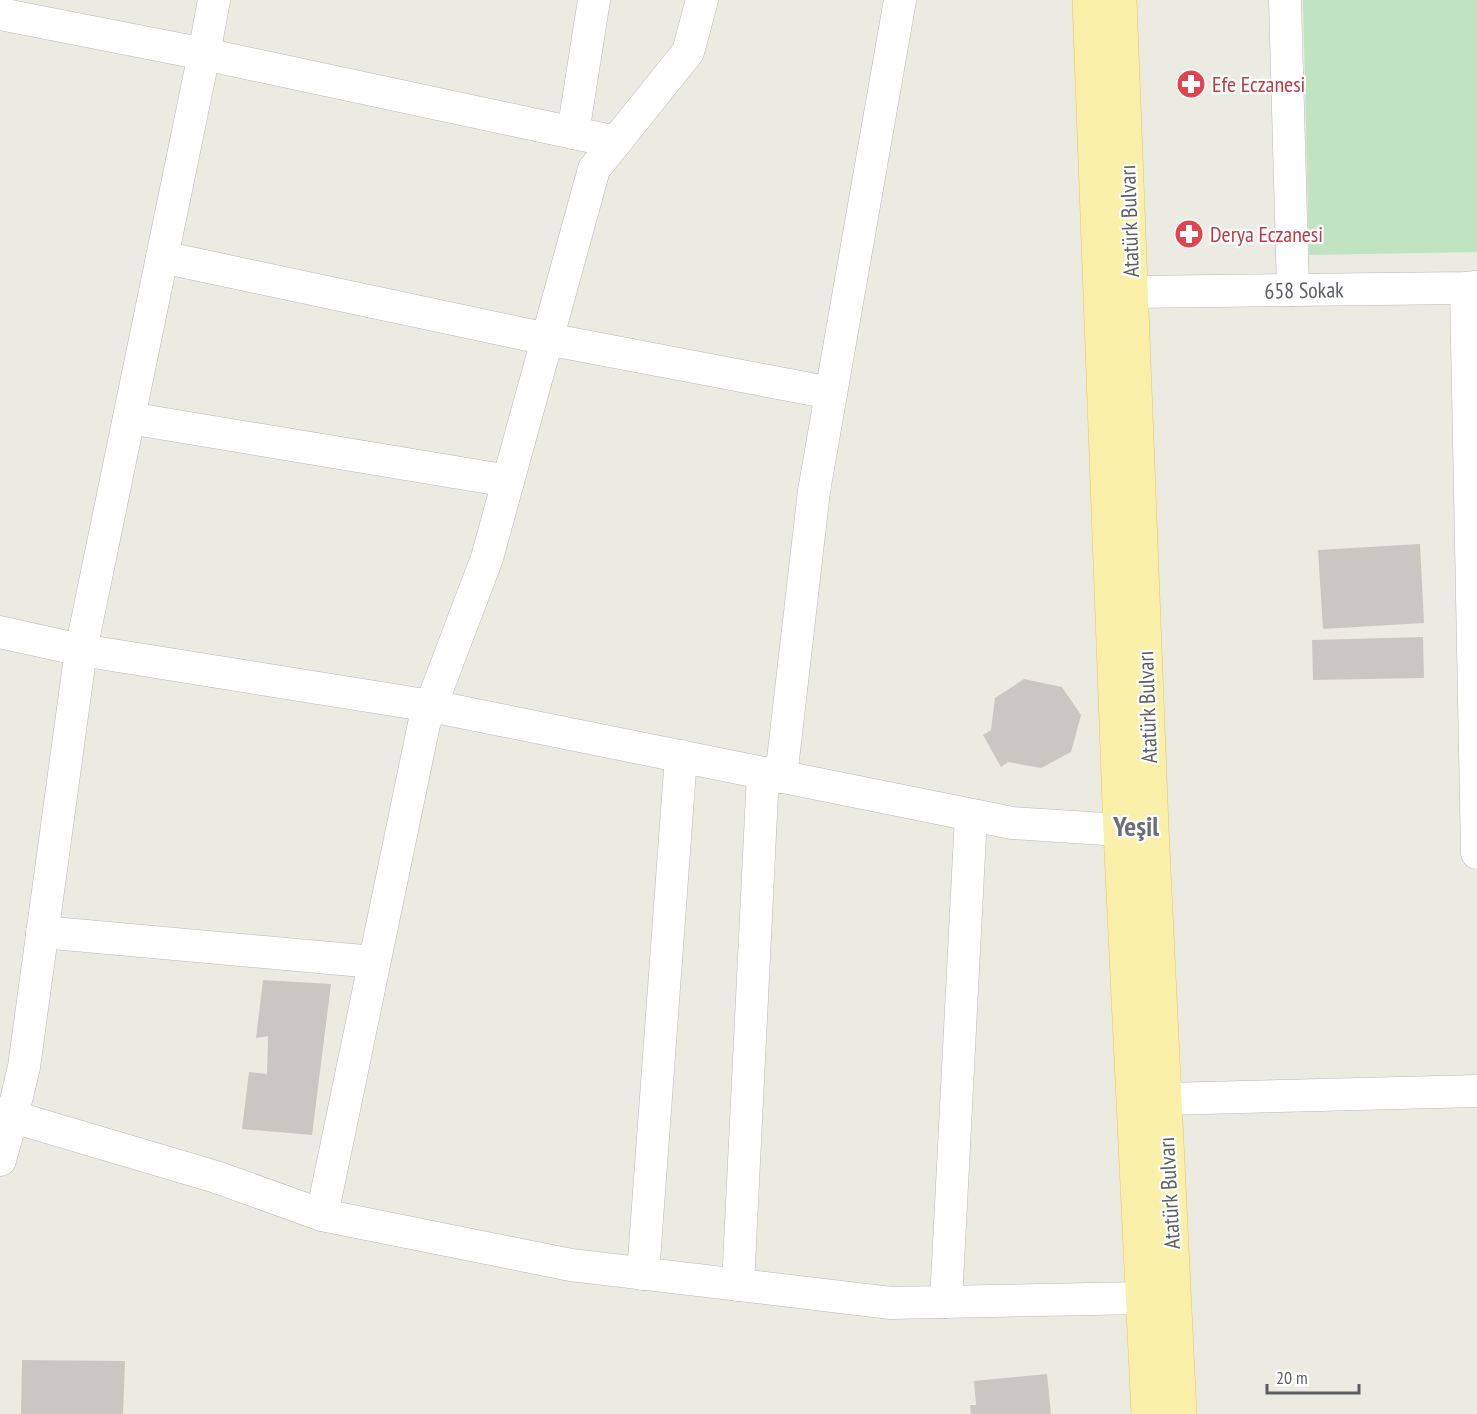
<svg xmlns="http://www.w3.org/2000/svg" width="1477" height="1414" viewBox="0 0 1477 1414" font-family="'PT Sans Narrow',sans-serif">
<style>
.green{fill:#c0e3c1}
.building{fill:#cac7c2}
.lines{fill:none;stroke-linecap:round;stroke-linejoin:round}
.minor-casing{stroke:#b5b8bc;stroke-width:33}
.major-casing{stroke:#e8c75f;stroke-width:34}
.minor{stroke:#fff;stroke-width:32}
.major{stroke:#faf0aa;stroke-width:33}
.labels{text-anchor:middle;stroke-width:4.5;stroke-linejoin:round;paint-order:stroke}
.health-label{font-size:22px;fill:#be3a42;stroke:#fff;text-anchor:start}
.street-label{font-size:22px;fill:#5b5e62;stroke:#fff}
.district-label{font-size:28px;font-weight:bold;fill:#6c7074;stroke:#fff}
</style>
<rect width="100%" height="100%" fill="#ecebe2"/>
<path class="green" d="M1303 0H1477V252L1309 255Z"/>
<g class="building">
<path d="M1420 544 1424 623 1323 629 1318 550Z"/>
<path d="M1423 637 1424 678 1313 680 1312 640Z"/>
<path d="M1024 679 1062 687 1081 715 1071 752 1041 768 1008 762 1001 767 983 735 991 730 995 698Z"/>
<path d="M263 980 331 984 312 1135 242 1129 249 1072 267 1074 268 1036 256 1038Z"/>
<path d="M22 1360 125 1361 123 1414H21Z"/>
<path d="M1047 1374 1051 1414H971L970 1405H976L974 1381Z"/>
</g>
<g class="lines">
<g class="minor-casing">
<g id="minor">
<path d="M1285 0 1293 290"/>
<path d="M0 14 204 54 616 142"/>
<path d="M573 133 594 0"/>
<path d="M162 257 547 339 831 393"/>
<path d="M1466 288 1477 853"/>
<path d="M1132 292 1466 288 1477 287"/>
<path d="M129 418 508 481"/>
<path d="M0 632 81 650 431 706 1012 823 1120 830"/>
<path d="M781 777 814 491 900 0"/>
<path d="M42 932 374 962"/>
<path d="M1165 1099 1477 1091"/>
<path d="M0 1113 216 1177 322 1215 571 1265 891 1303 1142 1298"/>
<path d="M0 1160 12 1117 24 1067 81 650 204 54 214 0"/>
<path d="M322 1215 424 724 487 558 594 169 688 52 702 0"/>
<path d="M643 1274 681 756"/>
<path d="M738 1285 763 773"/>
<path d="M946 1302 971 815"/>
</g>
</g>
<g class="major-casing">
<g id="major">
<path d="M1089 0 1120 830 1148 1414"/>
<path d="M1120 0 1152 828 1180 1414"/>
</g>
</g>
<use href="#minor" class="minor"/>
<use href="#major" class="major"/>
</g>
<defs>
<g id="pharmacy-disc" transform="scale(1.5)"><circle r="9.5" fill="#e0444e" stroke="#fff"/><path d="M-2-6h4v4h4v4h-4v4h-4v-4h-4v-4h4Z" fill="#fff"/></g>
</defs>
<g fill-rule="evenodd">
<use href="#pharmacy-disc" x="1191" y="84"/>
<use href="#pharmacy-disc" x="1189" y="234"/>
</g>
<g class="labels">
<g class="health-label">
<text x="1212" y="92">Efe Eczanesi</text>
<text x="1210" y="242">Derya Eczanesi</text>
</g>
<g class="street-label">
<text transform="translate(1129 221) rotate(-92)" y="8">Atatürk Bulvarı</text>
<text transform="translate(1304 290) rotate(-1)" y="8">658 Sokak</text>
<text transform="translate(1147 707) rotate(-92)" y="8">Atatürk Bulvarı</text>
<text transform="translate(1169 1193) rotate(-93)" y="8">Atatürk Bulvarı</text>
</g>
<g class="district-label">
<text x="1136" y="836">Yeşil</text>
</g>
</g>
<path d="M1267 1384v9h92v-9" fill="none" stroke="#5b5e62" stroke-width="3"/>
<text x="1276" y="1384" font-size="18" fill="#5b5e62" stroke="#ffffff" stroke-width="4.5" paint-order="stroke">20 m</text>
</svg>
